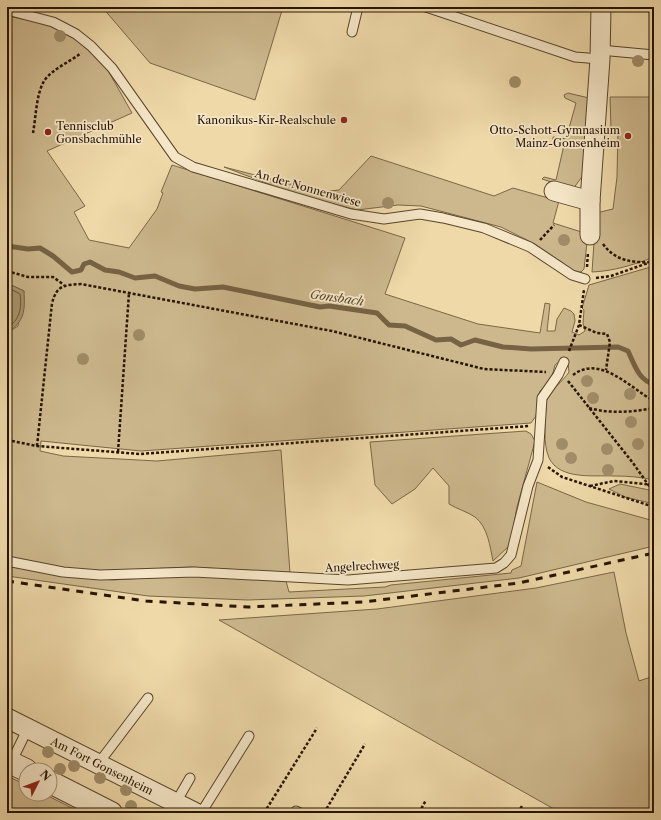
<svg xmlns="http://www.w3.org/2000/svg" width="661" height="820" viewBox="0 0 661 820" font-family="'Libre Caslon Text',serif">
<style>
.green{fill:#cdb88d;stroke:#7a6648}
.water{fill:#ab9670;stroke:#766244}
.lines{fill:none;stroke-linecap:round;stroke-linejoin:round}
.shore{stroke:#685539;stroke-width:1}
.stream{stroke:#766244;stroke-width:5}
.service-casing{stroke:#58452c;stroke-width:11}
.minor-casing{stroke:#58452c;stroke-width:21}
.tertiary-casing{stroke:#58452c;stroke-width:24}
.path{stroke:#261402;stroke-width:2.5;stroke-dasharray:3 2;stroke-linecap:butt}
.service{stroke:#f5e6c7;stroke-width:9}
.minor{stroke:#f5e6c7;stroke-width:19}
.tertiary{stroke:#f5e6c7;stroke-width:22}
.rail{stroke:#261402;stroke-width:3;stroke-dasharray:7 7;stroke-linecap:butt}
.tree{fill:#a08c68}
.poi-dot{fill:#8f2418;stroke:#f5e6c7;stroke-width:1.5}
.labels{text-anchor:middle;stroke-width:3.5;stroke-linejoin:round;paint-order:stroke}
.poi-label{font-size:11px;fill:#261402;stroke:#f5e6c7;text-anchor:end}
.street-label{font-size:11px;fill:#261402;stroke:#f5e6c7}
.water-label{font-size:12px;font-style:italic;fill:#5b482e;stroke:#f5e6c7}
</style>
<rect width="100%" height="100%" fill="#efd9a9"/>
<filter id="stains"><feTurbulence type="fractalNoise" baseFrequency=".005" numOctaves="4"/><feColorMatrix values="0 0 0 0 .2 0 0 0 0 .09 0 0 0 0 .02 0 0 0 .5 -.17"/></filter>
<radialGradient id="worn" r=".72"><stop offset=".6" stop-color="#630" stop-opacity="0"/><stop offset="1" stop-color="#630" stop-opacity=".3"/></radialGradient>
<g class="green">
<path d="M102 7H283L255 100 150 63Z"/>
<path d="M7 16 54 25 76 39 106 67 132 113 47 151 85 206 74 212 89 240 129 248 157 209 163 193 161 192 172 165 405 238 385 294 478 324 540 333 545 303 550 304 547 331H555L557 319 564 308 571 311 574 314 575 321 572 332 579 335 585 331 583 323 584 310 582 308 589 285 654 266V480C641 477 628 476 614 476 592 475 554 481 547 452 543 436 546 418 546 402 549 390 563 382 569 372L568 363 561 360 555 365 551 380 540 391 536 416 531 423 141 451 41 441 40 451 63 456 157 461 281 450 290 573 191 567 101 571 56 567 7 557V333L18 326 24 291 7 283Z"/>
<path d="M568 93 589 98 584 174 573 189 542 179 544 177 556 180 564 145 553 140V137L566 139 576 103 565 98 564 95Z"/>
<path d="M610 97H654V257C633 265 614 271 592 272L596 213 613 209 617 177 618 129H611Z"/>
<path d="M371 156 494 196 513 188 559 201 553 223 588 234 584 269 581 272H576L535 244 501 227 421 206 398 205 357 210 298 195 224 167 321 192 339 190Z"/>
<path d="M526 431 531 434 535 441 517 507 510 545 493 561C490 547 488 527 475 517 468 512 457 509 449 504V486L433 468 415 489 392 504 375 485 370 442Z"/>
<path d="M537 482 586 502 654 521V546L519 578 364 596 248 600 148 596 7 576V566L63 576 113 580 194 575 286 581 289 592 385 587 391 585 511 573 512 570 521 566Z"/>
<path d="M620 484 654 491V504L625 497 609 489Z"/>
<path d="M614 572 626 633 639 681 654 676V813H561L219 620 377 609 536 588Z"/>
<path d="M7 776 26 785V794H44L82 813H7Z"/>
</g>
<path class="water" d="M7 283 24 291C25 311 25 321 7 333Z"/>
<g class="lines">
<path class="shore" d="M7 287 20 294C22 308 20 320 7 328"/>
<path class="stream" d="M7 246 28 249 40 248 53 256 72 272 81 270 84 264 90 262 105 270 119 272 135 278 155 276 179 286 195 289 223 287 320 307 329 306 377 313 389 325 405 326 436 340 451 339 461 345 475 340 503 347 531 349 618 347 628 351C634 364 639 381 654 384"/>
<g class="service-casing">
<g id="service">
<path d="M426 7 575 57 600 59"/>
<path d="M7 10 53 22 76 34 91 46 112 68 175 157 193 167 351 214 384 219 420 214 443 218 484 228 530 247 572 275 585 279"/>
<path d="M352 32 358 7"/>
<path d="M600 50 654 55"/>
<path d="M7 561 63 572 100 575 194 572 348 580 496 568 504 563 511 555 528 486 538 460 542 398 558 375 564 362"/>
<path d="M11 763 28 728"/>
<path d="M98 764 148 698"/>
<path d="M179 797 190 778"/>
<path d="M201 813 249 736"/>
<path d="M295 813 296 811 300 813"/>
</g>
</g>
<g class="minor-casing">
<g id="minor">
<path d="M554 191 590 201"/>
<path d="M590 235V201L600 59 601 7"/>
<path d="M7 718 196 813"/>
</g>
</g>
<g class="tertiary-casing">
<g id="tertiary">
<path d="M7 761 26 770"/>
<path d="M50 782 111 813"/>
</g>
</g>
<g class="path">
<path d="M33 133C36 117 36 95 44 81 52 69 70 62 81 53"/>
<path d="M540 240 554 225"/>
<path d="M603 244C615 261 633 263 653 262"/>
<path d="M587 267 588 252"/>
<path d="M7 271 28 277H53L64 285"/>
<path d="M596 278 611 276 648 263"/>
<path d="M579 325 597 333 607 334 610 342 606 370"/>
<path d="M569 351 579 325 584 290"/>
<path d="M573 375C600 354 630 388 654 401"/>
<path d="M568 381 633 463 654 493"/>
<path d="M589 408C611 414 632 412 654 408"/>
<path d="M7 440 37 446 140 454 529 426"/>
<path d="M37 446 52 303C57 285 64 285 81 284L332 331 484 369 546 372"/>
<path d="M118 452 129 293"/>
<path d="M548 467 562 477 654 507"/>
<path d="M590 486 614 481 654 485"/>
<path d="M264 813 317 728"/>
<path d="M324 813 365 744"/>
<path d="M419 813 426 800"/>
<path d="M518 813 522 806"/>
</g>
<use href="#service" class="service"/>
<use href="#minor" class="minor"/>
<use href="#tertiary" class="tertiary"/>
<path class="rail" d="M7 581 146 601 248 607 363 602 519 583 654 553"/>
</g>
<g class="tree">
<circle cx="60" cy="36" r="6"/>
<circle cx="638" cy="61" r="6"/>
<circle cx="515" cy="82" r="6"/>
<circle cx="388" cy="203" r="6"/>
<circle cx="564" cy="240" r="6"/>
<circle cx="139" cy="335" r="6"/>
<circle cx="83" cy="359" r="6"/>
<circle cx="587" cy="381" r="6"/>
<circle cx="630" cy="394" r="6"/>
<circle cx="593" cy="398" r="6"/>
<circle cx="631" cy="422" r="6"/>
<circle cx="562" cy="444" r="6"/>
<circle cx="638" cy="444" r="6"/>
<circle cx="607" cy="449" r="6"/>
<circle cx="571" cy="458" r="6"/>
<circle cx="608" cy="470" r="6"/>
<circle cx="48" cy="752" r="6"/>
<circle cx="74" cy="766" r="6"/>
<circle cx="60" cy="769" r="6"/>
<circle cx="100" cy="778" r="6"/>
<circle cx="126" cy="790" r="6"/>
<circle cx="131" cy="806" r="6"/>
</g>
<g class="poi-dot">
<circle cx="344" cy="120" r="4"/>
<circle cx="48" cy="132" r="4"/>
<circle cx="628" cy="136" r="4"/>
</g>
<g class="labels">
<g class="poi-label">
<text x="336" y="124">Kanonikus-Kir-Realschule</text>
<text x="56" y="130" text-anchor="start">Tennisclub<tspan x="56" dy="13">Gonsbachmühle</tspan></text>
<text x="620" y="134">Otto-Schott-Gymnasium<tspan x="620" dy="13">Mainz-Gonsenheim</tspan></text>
</g>
<g class="street-label">
<text transform="translate(308 188) rotate(16)" y="4">An der Nonnenwiese</text>
<text transform="translate(362 566) rotate(-3)" y="4">Angelrechweg</text>
<text transform="translate(102 766) rotate(27)" y="4">Am Fort Gonsenheim</text>
</g>
<g class="water-label">
<text transform="translate(337 298) rotate(8)" y="4">Gonsbach</text>
</g>
</g>
<rect width="661" height="820" fill="none" stroke="#efd9a9" stroke-width="24"/>
<rect x="8" y="8" width="645" height="804" fill="none" stroke="#261402" stroke-width="2"/>
<rect x="12" y="12" width="637" height="796" fill="none" stroke="#261402"/>
<g transform="translate(38 782) rotate(48)"><circle r="19" fill="#f5e6c7" stroke="#a29278"/>
<path d="M0-3L7 15L0 10L-7 15Z" fill="#8f2418"/>
<text y="-6" font-size="11" font-weight="bold" text-anchor="middle" fill="#261402">N</text>
</g>
<rect width="100%" height="100%" filter="url(#stains)"/>
<rect width="100%" height="100%" fill="url(#worn)"/>
</svg>
